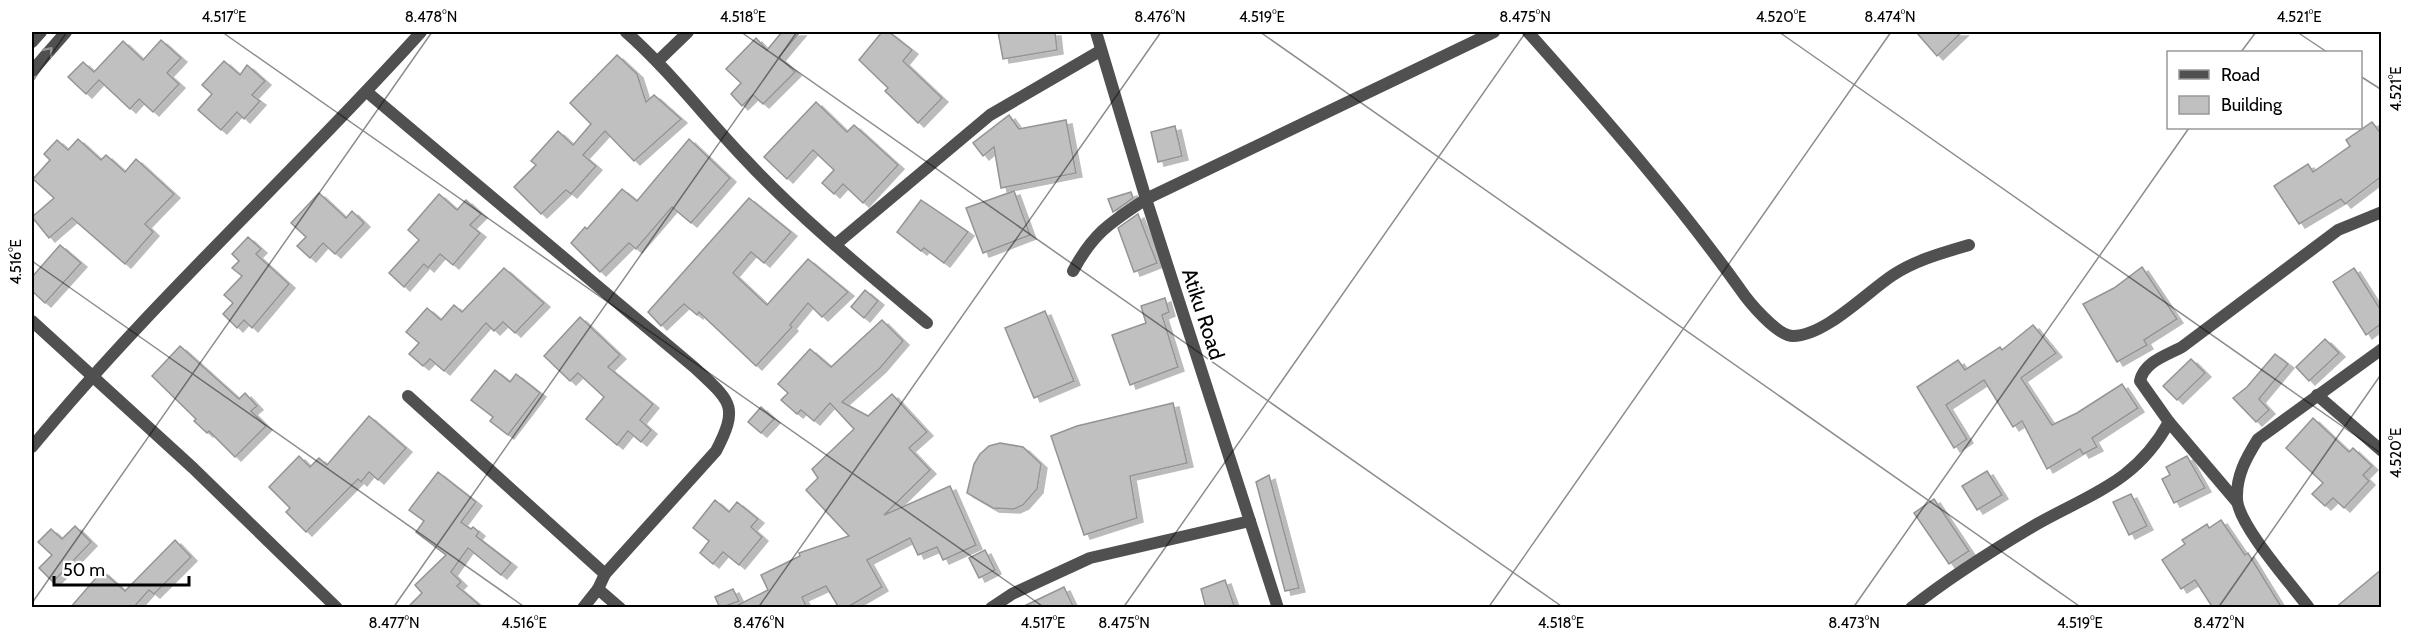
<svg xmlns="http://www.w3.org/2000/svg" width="2413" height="639" viewBox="0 0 2413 639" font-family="Cabin,sans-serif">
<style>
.building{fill:#c0c0c0;stroke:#949494;stroke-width:1.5;filter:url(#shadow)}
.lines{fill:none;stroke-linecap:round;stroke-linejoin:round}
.minor{stroke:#505050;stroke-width:12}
.tertiary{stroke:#505050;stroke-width:12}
.oneway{stroke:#969696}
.ticks{fill:none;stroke:#000;stroke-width:1.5;stroke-opacity:0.45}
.labels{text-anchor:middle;stroke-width:4.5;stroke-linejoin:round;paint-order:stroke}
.street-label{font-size:21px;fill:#000;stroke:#fff}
.neatline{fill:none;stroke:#000;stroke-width:2}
.ticks-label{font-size:15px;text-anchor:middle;fill:#000}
</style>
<defs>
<filter id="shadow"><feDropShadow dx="6" dy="4" stdDeviation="0" flood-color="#0004"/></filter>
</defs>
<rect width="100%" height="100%" fill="#fff"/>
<g class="building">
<path d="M782 32H800L779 57 795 72 763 104 753 95 742 106 731 94 741 83 726 69 756 38 767 50Z"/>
<path d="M882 32H889L912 50 903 61 942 98 918 123 885 91 888 88 859 60Z"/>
<path d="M998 32H1055L1057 50 1003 59Z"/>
<path d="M1916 32H1962L1937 56Z"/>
<path d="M161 40 181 58 167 73 179 84 153 112 139 99 130 109 99 80 86 94 68 77 83 62 94 72 123 41 143 60Z"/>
<path d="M617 55 637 74 646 102 654 95 681 119 634 161 605 131 583 155 596 166 571 194 566 190 541 214 514 187 536 165 531 161 558 131 573 145 591 124 570 103Z"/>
<path d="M224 61 240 75 247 65 265 81 252 95 260 101 244 119 237 112 221 130 198 110 212 94 202 85Z"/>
<path d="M816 102 847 132 854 125 898 165 863 203 843 184 834 194 822 183 834 170 813 150 787 179 764 157Z"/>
<path d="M1009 115 1019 129 1066 120 1076 173 1001 188 994 147 983 156 973 143Z"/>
<path d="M2372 122 2382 135V176L2345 204 2341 199 2299 224 2274 186 2308 164 2313 172 2350 146 2346 140Z"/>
<path d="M1175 126 1182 156 1158 162 1151 132Z"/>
<path d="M78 139 101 160 106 155 125 172 136 159 174 194 145 224 153 232 125 264 72 218 49 238 32 217 54 198 33 179 50 160 44 154 57 140 68 150Z"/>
<path d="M689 139 730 178 691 223 672 207 636 249 629 243 600 272 571 243 585 227 587 229 622 189 637 201Z"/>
<path d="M1014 191 1030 235 983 253 966 208Z"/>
<path d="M1131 192 1133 198 1113 212 1108 199Z"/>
<path d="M319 193 346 218 352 211 364 223 335 254 323 243 310 258 297 246 306 237 291 223Z"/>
<path d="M439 194 457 210 466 200 481 214 470 225 480 233 453 265 440 254 428 268 424 264 404 287 389 273 419 240 408 230Z"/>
<path d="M749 198 791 232 764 263 751 252 733 273 767 305 808 259 848 292 822 317 808 303 790 325 792 327 756 366 699 312 697 315 684 304 661 326 648 312Z"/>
<path d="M921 200 968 232 944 263 924 248 921 251 897 232Z"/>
<path d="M1138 214 1157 263 1134 272 1118 228Z"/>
<path d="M248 237 261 249 256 254 289 284 252 328 244 320 237 328 223 314 233 303 224 295 242 276 232 268 239 261 232 254Z"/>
<path d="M60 245 81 263 45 303 32 291V277Z"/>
<path d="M2142 267 2177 319 2144 340 2147 345 2117 362 2083 304 2114 288Z"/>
<path d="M504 268 544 303 515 333 503 322 494 331 486 323 444 371 430 359 423 366 409 354 419 343 406 332 427 308 441 320 454 305 462 312Z"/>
<path d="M2354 268 2382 312V323L2366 335 2333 282Z"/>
<path d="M865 290 878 301 864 318 851 307Z"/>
<path d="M1165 298 1169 312 1162 315 1178 367 1130 385 1112 335 1146 323 1141 306Z"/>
<path d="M1045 311 1074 381 1034 398 1005 328Z"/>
<path d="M580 317 620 355 608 367 653 404 640 420 651 430 641 442 628 431 617 445 586 419 604 397 578 373 570 381 544 356Z"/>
<path d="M882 320 903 341 880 368 842 402 868 416 892 394 927 432 909 448 930 470 884 515 950 486 976 545 943 560 937 547 918 555 910 538 867 560 882 587 846 608H839L826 586 802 597 807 608H732L768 590 761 575 800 556 799 553 849 536 806 490 818 478 812 469 854 429 830 403 814 421 801 410 797 414 781 400 788 393 778 384 810 349 831 367Z"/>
<path d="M2033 325 2056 353 2021 378 2052 425 2077 413 2122 384 2138 408 2092 438 2097 447 2083 454 2080 449 2047 469 2022 421 2013 427 1984 380 1946 405 1967 439 1954 448 1917 387 1958 360 1965 370 2000 347 2002 350Z"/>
<path d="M2325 339 2339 353 2309 381 2296 367Z"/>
<path d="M180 346 239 399 245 393 257 406 251 411 266 426 235 457 209 431 207 433 194 421 196 419 152 376Z"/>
<path d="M2275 354 2288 364 2259 399 2269 410 2256 422 2233 398 2247 387Z"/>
<path d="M2191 359 2205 373 2177 400 2163 386Z"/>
<path d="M495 370 510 382 516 374 540 393 508 435 490 421 493 417 471 400Z"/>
<path d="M1173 403 1187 463 1130 476 1137 518 1084 535 1051 436 1077 426Z"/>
<path d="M761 407 774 419 761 433 748 422Z"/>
<path d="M369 416 406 448 378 480 369 472 361 482 358 479 306 532 286 512 290 508 269 487 299 456 310 467 319 458 327 465Z"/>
<path d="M2313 418 2349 452 2353 448 2372 466 2363 475 2369 481 2344 508 2333 498 2325 506 2312 494 2323 483 2286 448Z"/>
<path d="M1000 443 1023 447 1041 464 1037 489 1023 505 1014 509 993 508 967 493 974 464 980 454 989 446Z"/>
<path d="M2187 456 2205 488 2174 503 2162 479 2170 475 2166 467Z"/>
<path d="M1987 471 2002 495 1977 510 1962 486Z"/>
<path d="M438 472 476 502 461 522 471 529 473 527 479 532 476 536 511 563 501 575 468 548 451 572 461 582 457 586 483 608H407L422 593 415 585 446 555 416 532 424 521 409 510Z"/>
<path d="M1269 475 1299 588 1285 591 1256 482Z"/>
<path d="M2131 494 2147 526 2129 535 2113 502Z"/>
<path d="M1934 499 1969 551 1949 564 1914 513Z"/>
<path d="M715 500 729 512 737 502 758 519 751 527 762 537 739 565 723 552 713 564 700 553 709 541 693 528Z"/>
<path d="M2221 520 2245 555 2248 553 2282 608H2213L2195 580 2181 589 2162 560 2185 544 2182 540 2207 524 2209 528Z"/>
<path d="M75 526 91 542 53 582 39 568 52 555 38 542 51 529 62 539Z"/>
<path d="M175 540 191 557 154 594 149 590 133 608H70L102 571 125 591Z"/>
<path d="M985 550 995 570 979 578 969 558Z"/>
<path d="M2382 569V608H2335Z"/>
<path d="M1225 580 1235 608H1206L1201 589Z"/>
<path d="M1064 587 1074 608H1020Z"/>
<path d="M733 589 739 601 720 608 715 597Z"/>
</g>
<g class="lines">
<g class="minor">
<path d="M626 32C669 70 704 116 744 158 800 218 864 270 927 323"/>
<path d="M1528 32C1602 115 1675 198 1740 289 1748 301 1777 336 1793 336 1825 336 1867 292 1893 275 1916 260 1942 253 1969 245"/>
<path d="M32 42 41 32"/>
<path d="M658 61 688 32"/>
<path d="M32 71 66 32"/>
<path d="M367 92 695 368C730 401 740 405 716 451L605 574 598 589 583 608"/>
<path d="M835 245 990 115 1100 51"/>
<path d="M1073 271C1093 233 1111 222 1146 199L1494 32"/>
<path d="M32 321 193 468 337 608"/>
<path d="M2317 395 2382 451"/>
<path d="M408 396 605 574"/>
<path d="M2169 422 2237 502"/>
<path d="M32 447C153 300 294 173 421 32"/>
<path d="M598 589 620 608"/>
<path d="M991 608 1012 594 1090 558 1250 521"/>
<path d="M1911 608C1951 576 1993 550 2037 524 2092 493 2136 482 2169 422L2140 381C2144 362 2165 356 2182 347L2338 230 2382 212"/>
<path d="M2309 608C2292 585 2238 525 2237 499 2236 476 2246 458 2258 439L2382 349"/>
</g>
<path class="tertiary" d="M1096 32 1146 199 1278 608"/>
</g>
<defs><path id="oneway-chevron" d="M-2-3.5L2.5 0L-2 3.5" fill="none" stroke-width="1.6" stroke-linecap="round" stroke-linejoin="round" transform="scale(1.5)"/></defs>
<use class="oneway" href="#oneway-chevron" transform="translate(49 51) rotate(-49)"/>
<path class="ticks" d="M222 32 1045 608M741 32 1564 608M1260 32 2082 608M1779 32 2382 454M2297 32 2327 52M2241 52 2256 32M2360 76 2382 90M32 82 67 32M32 261 526 608M32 603 432 32M393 608 797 32M758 608 1161 32M1123 608 1526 32M1488 608 1891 32M1853 608 2189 128M2218 608 2382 373"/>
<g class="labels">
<g class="street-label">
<text transform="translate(1203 314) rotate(72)" y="7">Atiku Road</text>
</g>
</g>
<rect width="2413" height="639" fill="none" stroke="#ffffff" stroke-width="66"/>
<rect x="2167" y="51" width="195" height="78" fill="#ffffff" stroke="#999999" stroke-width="1.5"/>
<rect x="2179" y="70" width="30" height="9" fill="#505050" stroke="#999999" stroke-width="1.5"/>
<text x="2221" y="81" font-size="18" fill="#000000">Road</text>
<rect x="2179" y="96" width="30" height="18" fill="#c0c0c0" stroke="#999999" stroke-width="1.5"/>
<text x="2221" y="111" font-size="18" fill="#000000">Building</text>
<path d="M54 576v9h135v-9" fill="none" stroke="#000000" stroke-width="3"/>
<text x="63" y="576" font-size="18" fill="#000000" stroke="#ffffff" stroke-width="4.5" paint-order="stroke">50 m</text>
<rect x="33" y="33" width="2347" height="573" class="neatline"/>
<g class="ticks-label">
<text x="224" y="22">4.517°E</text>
<text x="431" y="22">8.478°N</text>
<text x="743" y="22">4.518°E</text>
<text x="1160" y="22">8.476°N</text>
<text x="1262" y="22">4.519°E</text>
<text x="1525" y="22">8.475°N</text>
<text x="1781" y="22">4.520°E</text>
<text x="1890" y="22">8.474°N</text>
<text x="2299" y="22">4.521°E</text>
<text transform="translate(2396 89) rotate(-90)" y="5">4.521°E</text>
<text transform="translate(16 262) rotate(-90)" y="5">4.516°E</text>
<text transform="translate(2396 453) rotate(-90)" y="5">4.520°E</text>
<text x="394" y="628">8.477°N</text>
<text x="524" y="628">4.516°E</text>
<text x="759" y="628">8.476°N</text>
<text x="1043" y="628">4.517°E</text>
<text x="1124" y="628">8.475°N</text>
<text x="1561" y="628">4.518°E</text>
<text x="1854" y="628">8.473°N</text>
<text x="2080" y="628">4.519°E</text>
<text x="2219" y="628">8.472°N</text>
</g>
</svg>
